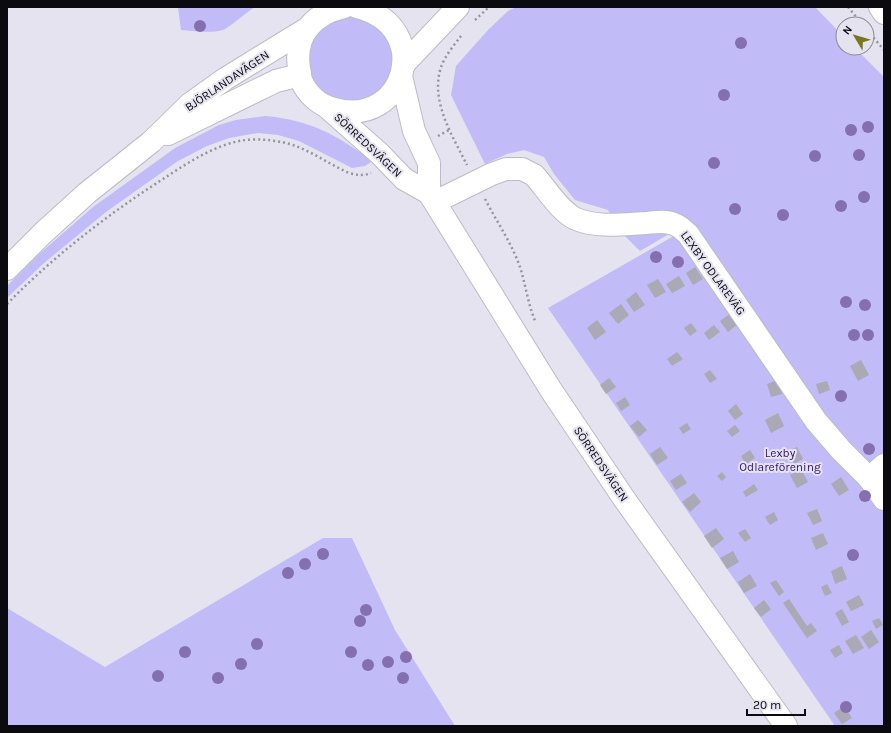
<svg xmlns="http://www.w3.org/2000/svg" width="891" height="733" viewBox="0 0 891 733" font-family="Karla,sans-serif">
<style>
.green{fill:#c1bbf7}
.building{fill:#aaa9b5}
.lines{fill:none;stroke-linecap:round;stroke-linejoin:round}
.minor-casing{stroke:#bcbbc7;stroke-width:24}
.highway-casing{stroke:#bcbbc7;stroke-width:24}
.path{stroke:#95949d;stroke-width:2.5;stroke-dasharray:2 3;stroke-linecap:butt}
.minor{stroke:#fff;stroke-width:22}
.highway{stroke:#fff;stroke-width:22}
.tree{fill:#8470af}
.labels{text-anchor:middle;stroke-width:4;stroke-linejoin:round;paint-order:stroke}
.street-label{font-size:12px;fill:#0b0b0f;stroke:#e4e3ef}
.park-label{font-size:12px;fill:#35127a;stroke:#e4e3ef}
</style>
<rect width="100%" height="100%" fill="#e4e3ef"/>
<g class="green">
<path d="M178 7H255C245 13 235 23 225 29 216 34 191 31 181 30Z"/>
<path d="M516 7H815L843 36V48H855L884 77V726H835L548 308 693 225 688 223 640 251 623 234 608 210 575 200 554 174 544 157 524 150 507 154 485 164 451 95 456 66 488 30 508 11Z"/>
<circle cx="350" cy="60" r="43"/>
<path d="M265 116C297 119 322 127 349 145 357 150 365 155 371 162L365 166 352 168 299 141 278 135 258 133 229 138 207 146 178 161 106 212 44 263 7 298V286L38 255 93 207 175 148 219 125 236 120Z"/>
<path d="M323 538H352L395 630 455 726H7V608L105 667Z"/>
</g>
<g class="building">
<path d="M695 267 703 279 693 285 686 273Z"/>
<path d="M679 276 685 286 672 293 666 284Z"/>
<path d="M658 279 666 292 655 298 647 285Z"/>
<path d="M636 292 645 305 634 312 626 300Z"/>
<path d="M621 304 629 315 618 324 609 313Z"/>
<path d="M731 313 738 324 728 332 720 321Z"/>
<path d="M597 320 606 332 595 340 587 328Z"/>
<path d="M691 323 697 331 690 336 684 328Z"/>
<path d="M714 325 720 332 709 340 704 333Z"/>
<path d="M677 352 683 359 672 366 667 359Z"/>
<path d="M861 360 869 375 858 381 850 366Z"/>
<path d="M710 370 717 379 710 383 704 374Z"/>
<path d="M609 378 616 387 606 394 600 385Z"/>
<path d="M778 380 782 394 771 397 767 384Z"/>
<path d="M827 381 830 390 819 394 816 384Z"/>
<path d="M625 397 630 405 621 411 616 403Z"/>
<path d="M736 404 743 414 735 420 728 411Z"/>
<path d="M778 413 784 426 771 433 765 420Z"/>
<path d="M638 420 647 430 639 437 630 426Z"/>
<path d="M687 423 691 429 683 434 679 428Z"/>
<path d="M735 425 740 431 732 437 727 431Z"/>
<path d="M660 447 668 458 657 465 650 454Z"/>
<path d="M797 447 803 459 794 464 788 452Z"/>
<path d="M750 450 755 458 746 464 741 456Z"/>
<path d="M801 469 808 482 797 488 790 475Z"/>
<path d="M722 472 726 477 722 481 717 476Z"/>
<path d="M681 474 687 483 676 490 670 481Z"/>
<path d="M841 477 849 490 839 496 831 484Z"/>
<path d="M754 484 758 490 746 497 743 492Z"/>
<path d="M694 493 701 502 690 512 682 502Z"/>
<path d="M817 509 822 521 813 525 807 513Z"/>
<path d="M774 512 778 520 770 525 765 517Z"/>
<path d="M716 528 724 539 712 548 704 536Z"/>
<path d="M745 529 751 538 745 542 738 533Z"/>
<path d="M823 533 828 544 816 550 811 538Z"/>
<path d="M733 551 739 562 727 569 720 558Z"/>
<path d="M842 566 847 579 835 584 831 571Z"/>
<path d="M750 574 757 586 744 593 738 582Z"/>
<path d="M776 580 784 592 779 596 770 583Z"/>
<path d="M827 584 832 593 825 596 821 587Z"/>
<path d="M859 595 864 605 851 611 846 602Z"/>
<path d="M789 599 807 626 811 623 817 631 807 638 783 603Z"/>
<path d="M764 600 771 609 761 617 754 608Z"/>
<path d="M842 609 849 622 842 626 835 613Z"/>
<path d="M879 618 883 625 876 629 872 621Z"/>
<path d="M871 630 879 642 869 649 861 637Z"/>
<path d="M856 635 864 648 853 654 845 641Z"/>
<path d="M839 645 843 653 835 658 830 650Z"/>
<path d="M844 706 852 718 842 724 834 713Z"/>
</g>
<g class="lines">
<g class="minor-casing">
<g id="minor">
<path d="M344 7C313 14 294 35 299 68 300 72 300 76 301 80 307 94 319 105 334 109 406 129 435 26 357 7"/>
<path d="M403 65 458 7"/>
<path d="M401 76 414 131 429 163V193"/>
<path d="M328 108 380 154 404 179 429 193 551 390 625 500 786 726"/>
<path d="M168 134 276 81 300 75"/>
<path d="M435 202 492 174 506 169H522L534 175C546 188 560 212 576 219 598 228 624 224 646 223 656 222 667 220 676 225 681 227 684 231 688 234L816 421 841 450 869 478 884 499"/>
<path d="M7 269 43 233 87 193 151 142 190 104 225 79 308 28"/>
<path d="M869 478 884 465"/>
</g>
</g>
<g class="highway-casing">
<path id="highway" d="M880 7 884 13"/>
</g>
<g class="path">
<path d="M848 7 862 24"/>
<path d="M475 20 489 7"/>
<path d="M867 30 884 50"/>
<path d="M461 36C454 45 445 56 441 67 430 101 452 135 467 165"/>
<path d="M438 136 449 130"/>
<path d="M485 199C497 222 512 244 520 267 526 286 528 305 536 323"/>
<path d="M7 304C54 256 107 215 163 179 186 164 211 147 239 141 250 139 263 139 275 141 303 144 324 162 349 173 357 175 364 176 371 173"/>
</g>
<use href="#minor" class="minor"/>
<use href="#highway" class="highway"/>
</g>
<g class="tree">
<circle cx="200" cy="26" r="6"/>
<circle cx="741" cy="43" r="6"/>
<circle cx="724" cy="95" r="6"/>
<circle cx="868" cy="127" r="6"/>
<circle cx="851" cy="130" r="6"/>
<circle cx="859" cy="155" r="6"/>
<circle cx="815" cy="156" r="6"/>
<circle cx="714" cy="163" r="6"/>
<circle cx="864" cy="197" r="6"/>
<circle cx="841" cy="206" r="6"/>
<circle cx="735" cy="209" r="6"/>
<circle cx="783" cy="215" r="6"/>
<circle cx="656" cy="257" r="6"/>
<circle cx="678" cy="262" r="6"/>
<circle cx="846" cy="302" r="6"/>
<circle cx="865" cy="305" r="6"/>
<circle cx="854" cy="335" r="6"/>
<circle cx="868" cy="335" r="6"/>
<circle cx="841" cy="396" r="6"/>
<circle cx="869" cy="449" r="6"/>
<circle cx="865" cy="496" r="6"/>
<circle cx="323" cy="554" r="6"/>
<circle cx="853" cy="555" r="6"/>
<circle cx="305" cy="564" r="6"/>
<circle cx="288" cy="573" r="6"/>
<circle cx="366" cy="610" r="6"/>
<circle cx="360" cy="621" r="6"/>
<circle cx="257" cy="644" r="6"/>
<circle cx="185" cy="652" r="6"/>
<circle cx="351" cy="652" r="6"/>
<circle cx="406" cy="657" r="6"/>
<circle cx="388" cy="662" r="6"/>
<circle cx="241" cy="664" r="6"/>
<circle cx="368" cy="665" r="6"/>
<circle cx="158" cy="676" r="6"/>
<circle cx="218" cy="678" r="6"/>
<circle cx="403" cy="678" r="6"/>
<circle cx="846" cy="707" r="6"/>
</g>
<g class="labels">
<g class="street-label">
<text transform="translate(227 81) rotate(-34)" y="4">BJÖRLANDAVÄGEN</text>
<text transform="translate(368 145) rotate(43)" y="4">SÖRREDSVÄGEN</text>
<text transform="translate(713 273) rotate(54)" y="4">LEXBY ODLAREVÄG</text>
<text transform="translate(601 464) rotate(56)" y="4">SÖRREDSVÄGEN</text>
</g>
<g class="park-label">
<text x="780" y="457">Lexby<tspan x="780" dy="14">Odlareförening</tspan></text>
</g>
</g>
<rect width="891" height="733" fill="none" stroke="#0b0b0f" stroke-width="16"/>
<g transform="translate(855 36) rotate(308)"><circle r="19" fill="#e4e3ef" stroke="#8d8d95"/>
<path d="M0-3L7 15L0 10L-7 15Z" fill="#78771d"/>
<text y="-6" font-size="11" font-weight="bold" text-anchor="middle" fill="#0b0b0f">N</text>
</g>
<path d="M747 709v6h58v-6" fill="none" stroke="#0b0b0f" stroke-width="2"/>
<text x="753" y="709" font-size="12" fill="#0b0b0f" stroke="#e4e3ef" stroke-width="3" paint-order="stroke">20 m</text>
</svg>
